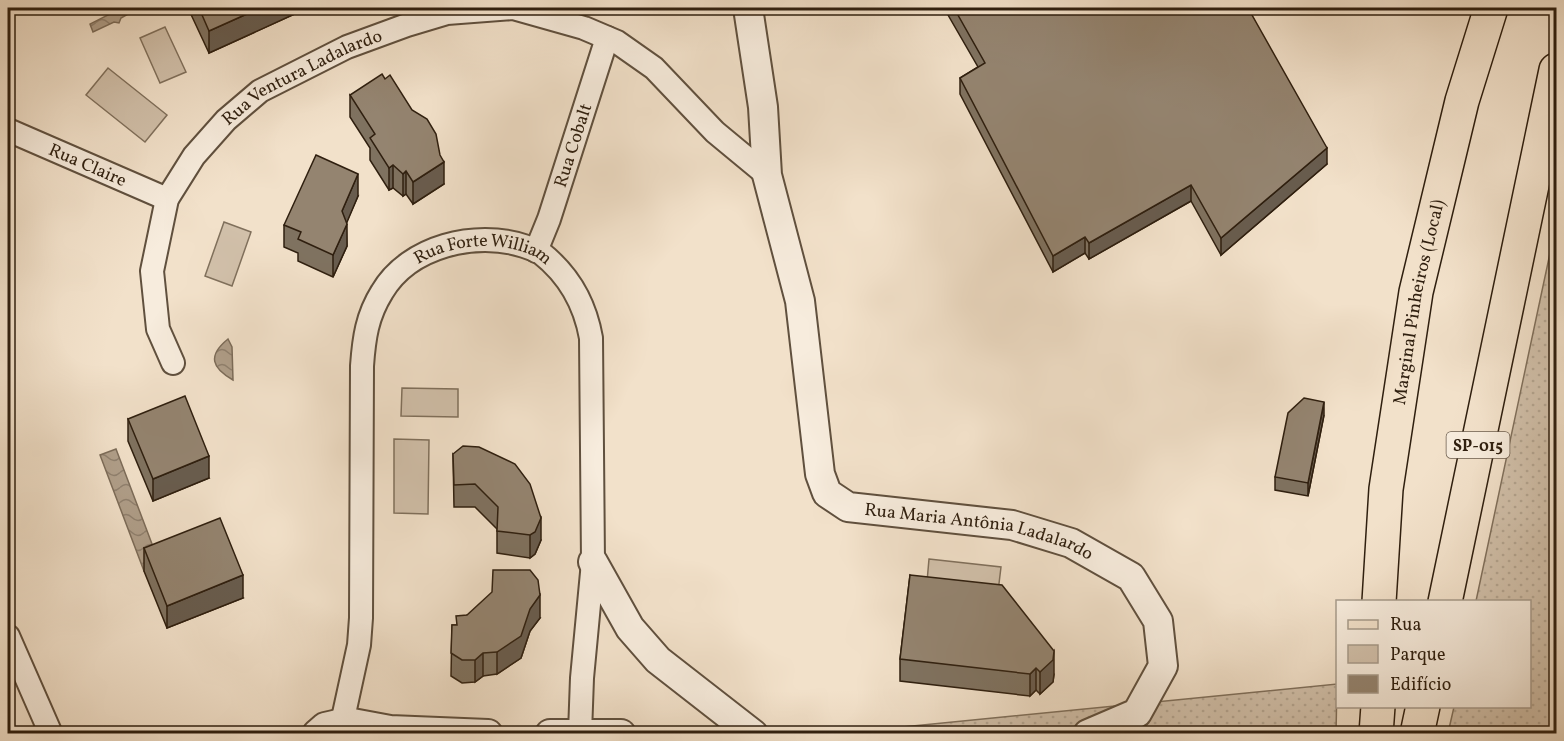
<svg xmlns="http://www.w3.org/2000/svg" width="1564" height="741" viewBox="0 0 1564 741" font-family="Vollkorn,serif">
<style>
.green{fill:url(#green-dots);stroke:#80705c;stroke-width:1.5}
.pitch{fill:#d1c0aa;stroke:#80705c;stroke-width:1.5}
.water{fill:url(#water-waves);stroke:#7c6c59;stroke-width:1.5}
.lines{fill:none;stroke-linecap:round;stroke-linejoin:round}
.minor-casing{stroke:#60503e;stroke-width:26}
.tertiary-casing{stroke:#60503e;stroke-width:32}
.primary-casing{stroke:#2f1f0f;stroke-width:36}
.motorway-casing{stroke:#2f1f0f;stroke-width:36}
.minor{stroke:#f7ecdd;stroke-width:22}
.tertiary{stroke:#f7ecdd;stroke-width:28}
.primary{stroke:#f2e1ca;stroke-width:33}
.motorway{stroke:#f2e1ca;stroke-width:33}
.wall{fill:#7f7260;stroke:#2f1f0f;stroke-width:1.5}
.shaded-wall{fill:#685c4e;stroke:#2f1f0f;stroke-width:1.5}
.building{fill:#948470;stroke:#2f1f0f;stroke-width:1.5}
.labels{text-anchor:middle;stroke-width:6;stroke-linejoin:round;paint-order:stroke}
.shield{fill:#f7ecdd;stroke:#6b5c4d;stroke-width:1.5}
.shield-label{font-size:16px;font-weight:bold;fill:#2f1f0f}
.street-label{font-size:18px;fill:#2f1f0f;stroke:#f7ecdd}
</style>
<defs>
<pattern id="green-dots" width="8" height="8" patternUnits="userSpaceOnUse" patternTransform="scale(1.5)"><rect width="8" height="8" fill="#d1c0aa"/><path d="M2 2h.1M6 6h.1" fill="none" stroke="#b4a591" stroke-width="1.8" stroke-linecap="round"/></pattern>
<pattern id="water-waves" width="16" height="10" patternUnits="userSpaceOnUse" patternTransform="scale(1.5)"><rect width="16" height="10" fill="#b09f8a"/><path d="M0 5q4-4 8 0t8 0" fill="none" stroke="#90816f"/></pattern>
</defs>
<rect width="100%" height="100%" fill="#f2e1ca"/>
<filter id="stains"><feTurbulence type="fractalNoise" baseFrequency=".00333" numOctaves="4"/><feColorMatrix values="0 0 0 0 .2 0 0 0 0 .09 0 0 0 0 .02 0 0 0 .5 -.17"/></filter>
<radialGradient id="worn" r=".72"><stop offset=".6" stop-color="#630" stop-opacity="0"/><stop offset="1" stop-color="#630" stop-opacity=".3"/></radialGradient>
<g class="green">
<path d="M1556 225V733H1448L1454 707 1530 706V602L1476 601Z"/>
<path d="M1337 684 1336 733 832 734Z"/>
</g>
<g class="pitch">
<path d="M165 27 186 72 160 83 140 38Z"/>
<path d="M108 68 167 115 145 142 86 95Z"/>
<path d="M224 222 251 232 232 286 205 276Z"/>
<path d="M402 388 458 389V417L401 416Z"/>
<path d="M394 439 429 440 428 514 394 513Z"/>
<path d="M929 559 1001 567 997 600 926 593Z"/>
</g>
<g class="water">
<path d="M113 8 118 11 127 8 130 13 121 18 119 23 114 22 93 32 90 24 110 14Z"/>
<path d="M228 339 232 347 233 380C212 368 207 356 228 339Z"/>
<path d="M116 449 160 565 144 571 100 455Z"/>
</g>
<g class="lines">
<g class="minor-casing">
<g id="minor">
<path id="s1" d="M8 130 167 199"/>
<path id="s2" d="M536 251 549 219 607 38"/>
<path id="s3" d="M173 363 158 329 152 271 167 199 194 156 226 120 260 91 347 47 407 25 447 13 513 8 584 28 617 42 654 68 715 132 767 175"/>
<path d="M8 636 51 734"/>
<path id="s4" d="M342 723 359 645 361 618 362 366C364 338 367 316 382 292 409 246 476 230 524 246 530 248 536 250 541 253 569 275 585 304 591 338L593 562 582 678 580 733"/>
</g>
</g>
<g class="tertiary-casing">
<g id="tertiary">
<path id="s5" d="M748 8 763 107 767 175 800 301 820 474 827 493 848 507 1012 525 1071 543 1131 577 1158 621 1163 666 1137 713 1088 734"/>
<path d="M593 562 630 628 658 660 753 734"/>
<path d="M317 734 325 727 347 722 390 730 488 734"/>
<path d="M550 734H621"/>
</g>
</g>
<g class="primary-casing">
<g id="primary">
<path id="s6" d="M1379 602 1386 489 1416 292 1462 101 1491 8"/>
<path d="M1376 734 1378 706"/>
</g>
</g>
<g class="motorway-casing">
<g id="motorway">
<path d="M1445 602 1556 70"/>
<path d="M1417 734 1423 706"/>
</g>
</g>
<use href="#minor" class="minor"/>
<use href="#tertiary" class="tertiary"/>
<use href="#primary" class="primary"/>
<use href="#motorway" class="motorway"/>
</g>
<g class="wall">
<path d="M188 8H299V12L209 53Z"/>
<path d="M944 8H1248L1327 164 1221 255 1191 201 1089 259 1085 253 1053 272 960 94V78L978 67Z"/>
<path d="M350 95 444 184 413 204 406 194 403 196 393 188 389 190 370 160V148L350 117Z"/>
<path d="M358 196 346 223 347 246 333 277 298 261V253L284 247V225Z"/>
<path d="M1324 415 1308 496 1275 490V477Z"/>
<path d="M128 419 209 478 153 501 128 441Z"/>
<path d="M453 454 541 540 535 554 530 558 497 553V529L475 507H454Z"/>
<path d="M144 548 243 598 167 628 144 571Z"/>
<path d="M910 575 1054 674 1053 682 1040 694 1036 690 1030 696 900 681V659Z"/>
<path d="M467 615 540 618 530 631 521 658 497 674 483 676 475 682 462 683 451 676 452 625H456Z"/>
</g>
<g class="shaded-wall">
<path d="M260 8H299V12L209 53V31Z"/>
<path d="M1327 148V164L1221 255V238Z"/>
<path d="M444 162V184L413 204V182Z"/>
<path d="M393 165V188L389 190V168Z"/>
<path d="M406 171V194L403 196V174Z"/>
<path d="M358 174V196L342 234V211Z"/>
<path d="M1191 185V201L1089 259V243Z"/>
<path d="M347 224V246L333 277V255Z"/>
<path d="M1085 237V253L1053 272V256Z"/>
<path d="M1324 402V415L1308 496V483Z"/>
<path d="M209 456V478L153 501V479Z"/>
<path d="M541 518V540L535 554 530 558V535Z"/>
<path d="M243 575V598L167 628V606Z"/>
<path d="M540 595V618L530 631 521 658 497 674V652Z"/>
<path d="M1054 651V674L1053 682 1040 694V672Z"/>
<path d="M483 653V676L475 682V660Z"/>
<path d="M1036 668V690L1030 696V674Z"/>
</g>
<g class="building">
<path d="M199 8H260L209 31Z"/>
<path d="M954 8H1248L1327 148 1221 238 1191 185 1089 243 1085 237 1053 256 960 78 985 63Z"/>
<path d="M382 74 385 79 390 75 412 110 427 119 436 134 440 155 444 162 413 182 406 171 403 174 393 165 389 168 370 138 375 134 350 95Z"/>
<path d="M316 155 358 174 342 211 347 224 333 255 298 239 301 232 284 225Z"/>
<path d="M185 396 209 456 153 479 128 419Z"/>
<path d="M1304 398 1324 402 1308 483 1275 477 1288 413Z"/>
<path d="M463 446 479 447 515 464 530 484 541 518 535 532 530 535 497 531 498 507 475 484 454 485 453 454Z"/>
<path d="M220 518 243 575 167 606 144 548Z"/>
<path d="M493 570H530L538 580 540 595 530 609 521 636 497 652 483 653 475 660H462L451 653 452 625H457L456 616 467 615 492 592Z"/>
<path d="M910 575 1002 585 1054 651 1053 660 1040 672 1036 668 1030 674 900 659Z"/>
</g>
<g class="labels">
<rect class="shield" x="1446.5" y="432" width="63" height="26" rx="4.5"/>
<g class="shield-label">
<text x="1478" y="451">SP-015</text>
</g>
<g class="street-label">
<text dy="6" stroke="none"><textPath href="#s3" startOffset="356">Rua Ventura Ladalardo</textPath></text>
<text dy="6" stroke="none"><textPath href="#s2" startOffset="112">Rua Cobalt</textPath></text>
<text dy="6" stroke="none"><textPath href="#s1" startOffset="87">Rua Claire</textPath></text>
<text dy="6" stroke="none"><textPath href="#s4" startOffset="555">Rua Forte William</textPath></text>
<text dy="6" stroke="none"><textPath href="#s6" startOffset="303">Marginal Pinheiros (Local)</textPath></text>
<text dy="6" stroke="none"><textPath href="#s5" startOffset="652">Rua Maria Antônia Ladalardo</textPath></text>
</g>
</g>
<rect width="1564" height="741" fill="none" stroke="#f2e1ca" stroke-width="30"/>
<rect x="9" y="9" width="1546" height="723" fill="none" stroke="#2f1f0f" stroke-width="3"/>
<rect x="15" y="15" width="1534" height="711" fill="none" stroke="#2f1f0f" stroke-width="1.5"/>
<rect x="1336" y="600" width="195" height="108" fill="#f7ecdd" stroke="#a79a8b" stroke-width="1.5"/>
<rect x="1348" y="620" width="30" height="9" fill="#f2e1ca" stroke="#a79a8b" stroke-width="1.5"/>
<text x="1390" y="630" font-size="18" fill="#2f1f0f">Rua</text>
<rect x="1348" y="645" width="30" height="18" fill="#d1c0aa" stroke="#a79a8b" stroke-width="1.5"/>
<text x="1390" y="660" font-size="18" fill="#2f1f0f">Parque</text>
<rect x="1348" y="675" width="30" height="18" fill="#948470" stroke="#a79a8b" stroke-width="1.5"/>
<text x="1390" y="690" font-size="18" fill="#2f1f0f">Edifício</text>
<rect width="100%" height="100%" filter="url(#stains)"/>
<rect width="100%" height="100%" fill="url(#worn)"/>
</svg>
